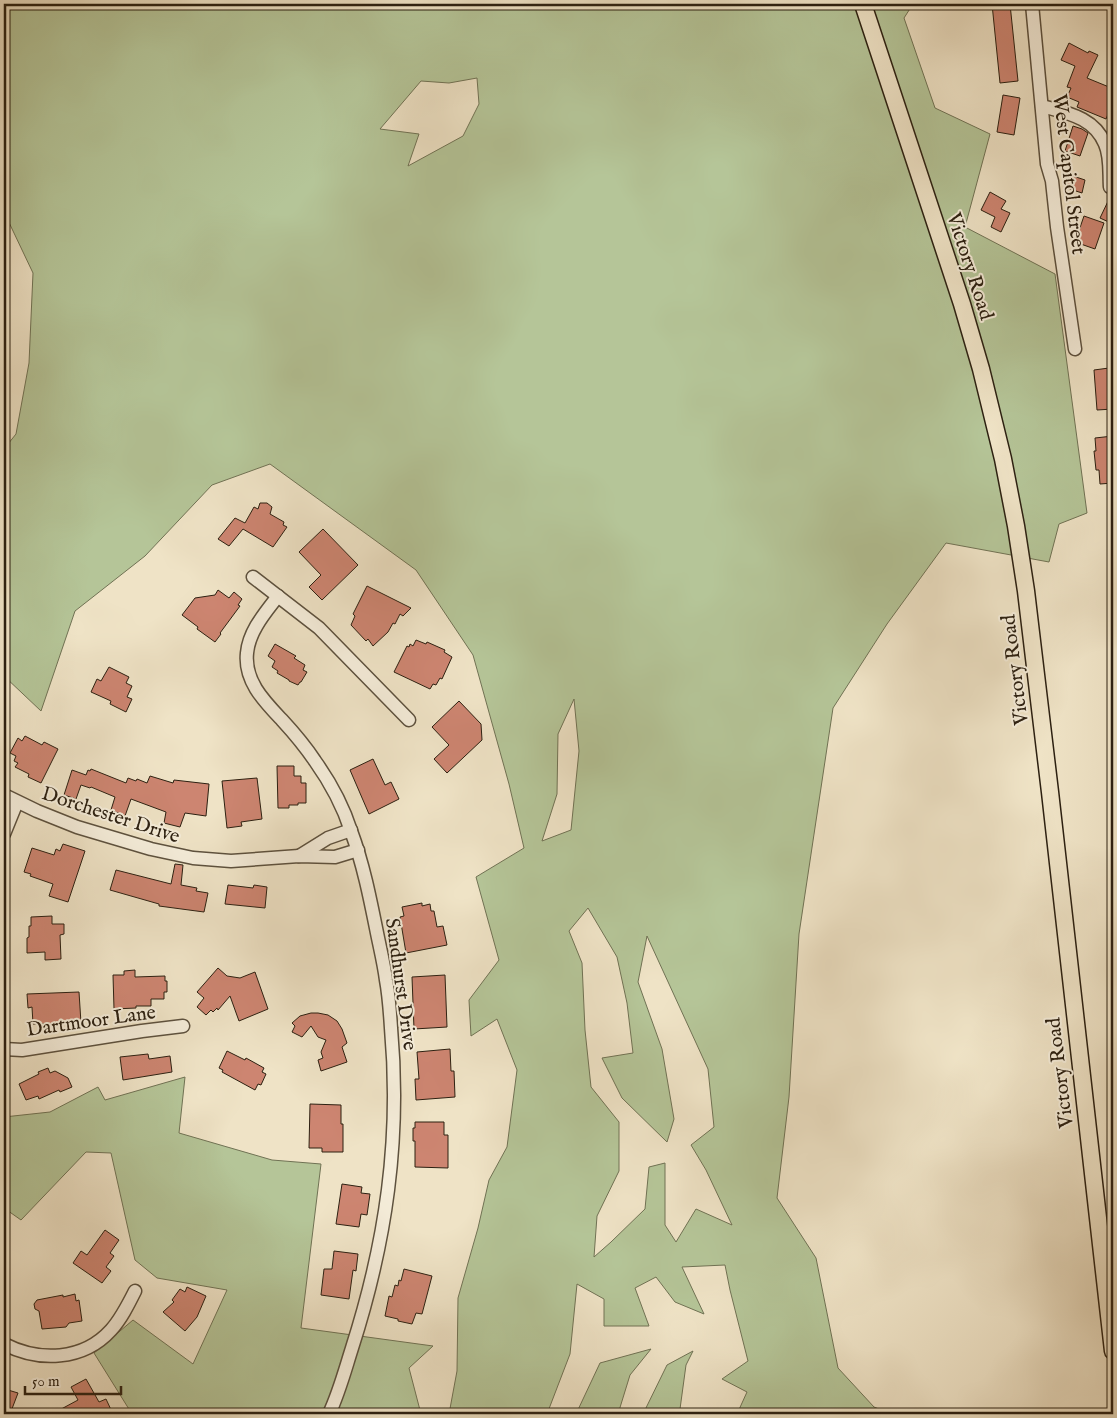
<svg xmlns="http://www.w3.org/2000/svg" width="1117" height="1418" viewBox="0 0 1117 1418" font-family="'IM FELL English',serif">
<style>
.green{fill:#b5c598;stroke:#707254;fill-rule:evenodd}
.building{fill:#cd8571;stroke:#2c2011}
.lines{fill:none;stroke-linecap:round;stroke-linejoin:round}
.minor-casing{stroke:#5d513e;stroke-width:15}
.major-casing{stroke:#2c2011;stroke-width:19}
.minor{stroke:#f5edda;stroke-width:12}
.major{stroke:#efe3c6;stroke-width:16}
.labels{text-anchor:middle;stroke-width:4;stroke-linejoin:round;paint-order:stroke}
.street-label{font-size:20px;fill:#2c2011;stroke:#f5edda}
</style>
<rect width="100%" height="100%" fill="#efe3c6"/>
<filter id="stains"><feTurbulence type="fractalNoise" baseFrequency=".004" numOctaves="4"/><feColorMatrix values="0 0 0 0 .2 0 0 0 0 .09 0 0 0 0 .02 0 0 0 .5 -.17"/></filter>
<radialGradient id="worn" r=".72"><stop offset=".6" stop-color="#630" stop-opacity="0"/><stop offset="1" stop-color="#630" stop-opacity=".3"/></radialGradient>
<g class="green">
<path d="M4 4H913L904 18 935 108 990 134 965 227 1055 274 1087 513 1059 524 1049 562 946 543 887 624 833 708 799 934 789 1097 777 1198 816 1258 838 1368 874 1407 891 1414H737L747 1392 722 1379 748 1361 730 1290 725 1265 682 1267 704 1314 675 1302 656 1277 635 1288 649 1326H604V1299L577 1284 570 1354 547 1414H449L457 1371 458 1298 478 1228 489 1180 507 1147 517 1070 497 1019 471 1036 469 1000 499 960 476 877 524 848 509 784 473 655 416 570 270 464 212 485 145 556 75 611 41 711 4 676V449L16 434 29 363 33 273 4 212ZM477 78 479 104 463 136 408 166 419 134 380 129 421 81 449 83ZM574 699 579 751 571 830 542 841 557 794 558 734ZM588 908 617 957 627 1003 633 1053 602 1058 622 1098 667 1142 674 1119 662 1049 638 982 647 936 708 1069 714 1127 691 1145 706 1170 732 1225 696 1209 676 1242 665 1225V1163L649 1167 645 1209 611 1242 594 1257 597 1216 619 1171V1122L591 1087 585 1030 582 963 569 931Z"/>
<path d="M185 1077 179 1133 272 1160 321 1164 301 1328 433 1346 409 1368 421 1414H132L94 1353 133 1320 193 1364 227 1290 157 1278 135 1260 111 1153 86 1152 21 1220 4 1208V1117L50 1112 98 1087 105 1100Z"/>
<path d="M651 1349 630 1375 618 1414H576L600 1363Z"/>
<path d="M693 1351 686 1365 680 1409 684 1414H643L667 1365Z"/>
</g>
<g class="building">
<path d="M992 4H1010L1018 81 1000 83Z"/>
<path d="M1069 43 1088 53 1089 51 1098 55 1087 78 1109 87 1108 90 1113 92V102L1106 119 1077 107 1079 102 1067 97 1071 88 1067 87 1075 66 1061 60Z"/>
<path d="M1003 95 1020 98 1014 135 997 132Z"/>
<path d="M1073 126 1082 129 1088 133 1080 156 1065 151Z"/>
<path d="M1070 175 1085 180 1082 193 1067 188 1068 184H1066Z"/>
<path d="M990 192 1006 201 1001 209 1010 213 1001 232 991 227 995 217 981 210Z"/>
<path d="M1113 194V224L1100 218 1111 195Z"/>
<path d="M1084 216 1104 223 1095 249 1075 242Z"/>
<path d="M1109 368V369H1111L1113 409 1097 410 1094 370Z"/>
<path d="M1113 436V483L1100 484 1099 470H1096L1094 451H1096L1095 438Z"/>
<path d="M260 503H267L272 507 270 514 284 522 283 525 287 527 273 547 243 529 229 546 218 539 235 518 245 523 254 507 258 509Z"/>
<path d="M323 529 358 565 322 600 309 587 321 575 299 552Z"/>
<path d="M367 586 411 608 403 616 400 614 395 624 393 623 388 632 373 646 368 639 366 641 351 625 355 616 353 614Z"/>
<path d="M218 590 229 598 234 592 242 599 238 605 240 606 220 633 221 634 215 642 197 629 198 627 182 615 195 598 215 595Z"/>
<path d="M416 640 426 644 427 642 445 650 444 652 452 657 442 679 440 678 436 685 433 684 430 689 394 672 407 646 409 647 410 644 413 646Z"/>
<path d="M275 644 296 656 294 658 305 665 303 670 307 672 301 682H300L298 685 289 681V680L277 673 278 671 272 667 275 661 268 656Z"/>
<path d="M109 667 129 677 126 683 132 686 127 697 132 699 126 712 110 704 111 701 91 692 97 679 101 681Z"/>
<path d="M459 701 481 724 482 740 447 773 434 759 449 745 432 727Z"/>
<path d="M25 736 42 745 44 742 58 749 41 783 28 777 29 774 15 767 18 763 14 761 16 756 10 753 18 738 22 741Z"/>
<path d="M373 759 385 785 391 782 399 799 369 814 350 770Z"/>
<path d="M277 766H294V776H301V783H306V803H298V805H289V808H278Z"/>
<path d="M91 769 126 783 128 778 136 781 137 779 147 783 150 776 173 783 174 780 209 784 206 816 185 813 180 827 164 823 166 812 131 799 125 816 111 810 115 797 91 787 90 788 81 785 76 799 64 795 72 770 86 775 88 770 90 771Z"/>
<path d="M257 778 262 819 241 822 242 826 227 828 222 781Z"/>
<path d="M63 844 85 851 68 902 49 896 53 884 30 876 31 874 24 872 32 848 54 855 56 849 60 851Z"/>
<path d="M175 864 183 865 181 885 197 888 196 891 208 893 204 912 159 906V904L110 890 116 870 171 884Z"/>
<path d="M228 885 253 888 254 885 267 887 265 908 225 904Z"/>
<path d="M422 903V906L430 904 431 911H434L437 927 443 926 447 945 406 953 400 917 404 916 402 907Z"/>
<path d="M52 916V924H64V934L60 935 61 959 45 960V952L27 953V938L29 937V926H31V917Z"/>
<path d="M218 968 227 976 240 978 255 972 268 1009 239 1021 230 996 218 1010 217 1008 213 1012 211 1010 206 1015 197 1007 204 998 197 992Z"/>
<path d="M135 970V977L165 976V981H167V992H164V999H151V1006H136V1008L114 1009 113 975H124V971Z"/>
<path d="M445 975 447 1027 414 1029 412 977Z"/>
<path d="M79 992 81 1023 33 1024 32 1007 28 1008 27 994Z"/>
<path d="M311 1013H318L328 1015 337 1021 342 1029 347 1043 342 1047 347 1062 321 1071 318 1060 323 1058 321 1052 326 1040 318 1037 311 1026 302 1037 292 1032 295 1026 292 1023 300 1016Z"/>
<path d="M450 1049 451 1071H454L455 1097 416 1100 415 1079H419L417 1052Z"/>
<path d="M227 1051 245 1060 246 1058 264 1068 262 1072 266 1074 261 1085 258 1084 255 1090 222 1072 223 1070 219 1068Z"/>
<path d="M148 1054 149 1059 170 1056 172 1072 123 1080 120 1057Z"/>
<path d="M48 1068 50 1073 55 1071 68 1078 72 1087 60 1092 59 1090 39 1099 38 1096 26 1100 19 1084 39 1074 38 1072Z"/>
<path d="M310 1104 341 1105V1124H343V1152H322V1148H309Z"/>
<path d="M415 1122H444V1135H448V1168L415 1167V1141H413V1128H415Z"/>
<path d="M342 1184 362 1187 361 1193 370 1194 367 1215 361 1214 359 1227 336 1224Z"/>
<path d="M105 1230 119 1240 110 1253 114 1256 106 1267 111 1271 102 1283 73 1263 81 1251 87 1255Z"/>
<path d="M334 1251 358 1254 356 1271 353 1270 349 1299 321 1295 324 1269H332Z"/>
<path d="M404 1269 432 1276 422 1314 416 1313 412 1324 398 1321V1319L385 1316 389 1296 392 1297 395 1285 398 1286 399 1280 401 1281Z"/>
<path d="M187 1287 206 1296 197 1317 185 1331 163 1312 174 1302 172 1300 180 1289 185 1292Z"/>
<path d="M75 1294 76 1301 79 1300 82 1321 69 1323 66 1327 42 1329 39 1311 35 1309 34 1304 37 1300 63 1295V1297Z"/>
<path d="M86 1379 99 1402 106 1399 113 1414H52L78 1400 71 1387Z"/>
<path d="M8 1390 18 1393 10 1414H4V1393L7 1394Z"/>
</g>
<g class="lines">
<g class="minor-casing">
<g id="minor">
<path d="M1032 4 1047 164 1052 181 1057 227 1075 349"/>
<path d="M1042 106C1067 113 1094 117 1105 144 1111 157 1109 174 1110 187"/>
<path d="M253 577 319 628 409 720"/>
<path d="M278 596C265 613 249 631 247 653 244 681 264 701 282 720 294 733 305 746 315 761 330 782 343 806 351 831 363 863 370 898 377 933 380 948 384 964 386 980 389 996 390 1012 391 1028 401 1139 386 1242 352 1348 345 1370 339 1393 329 1414"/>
<path d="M4 795 37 811 77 827 151 849 193 858 231 861 299 856 335 857 358 850"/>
<path d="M4 834 17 802"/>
<path d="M299 856 328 838 351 830"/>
<path d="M4 1049 22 1050 142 1031 183 1026"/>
<path d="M4 1344C39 1362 83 1361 111 1330 121 1319 128 1305 135 1291"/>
</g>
</g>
<g class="major-casing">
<path id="major" d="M863 4 962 304 981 369 1003 459 1016 526 1026 591 1050 792 1113 1351"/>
</g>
<use href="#minor" class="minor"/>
<use href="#major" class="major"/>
</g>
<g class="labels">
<g class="street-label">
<text transform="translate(1070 174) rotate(83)" y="7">West Capitol Street</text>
<text transform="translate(971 266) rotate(72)" y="7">Victory Road</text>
<text transform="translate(1014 670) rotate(-97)" y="7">Victory Road</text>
<text transform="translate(111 814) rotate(18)" y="7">Dorchester Drive</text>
<text transform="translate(402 984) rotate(82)" y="7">Sandhurst Drive</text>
<text transform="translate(91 1020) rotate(-8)" y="7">Dartmoor Lane</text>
<text transform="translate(1059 1073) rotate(-97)" y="7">Victory Road</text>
</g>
</g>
<rect width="1117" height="1418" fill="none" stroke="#efe3c6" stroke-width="20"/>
<rect x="5" y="5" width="1107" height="1408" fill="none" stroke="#2c2011" stroke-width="2.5"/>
<rect x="10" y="10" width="1097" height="1398" fill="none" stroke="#2c2011"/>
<path d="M25 1386v8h96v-8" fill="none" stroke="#2c2011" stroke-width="2.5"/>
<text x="32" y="1386" font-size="15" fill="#2c2011" stroke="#f5edda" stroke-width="4" paint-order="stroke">50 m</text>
<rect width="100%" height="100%" filter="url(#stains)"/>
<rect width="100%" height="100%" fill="url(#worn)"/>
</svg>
